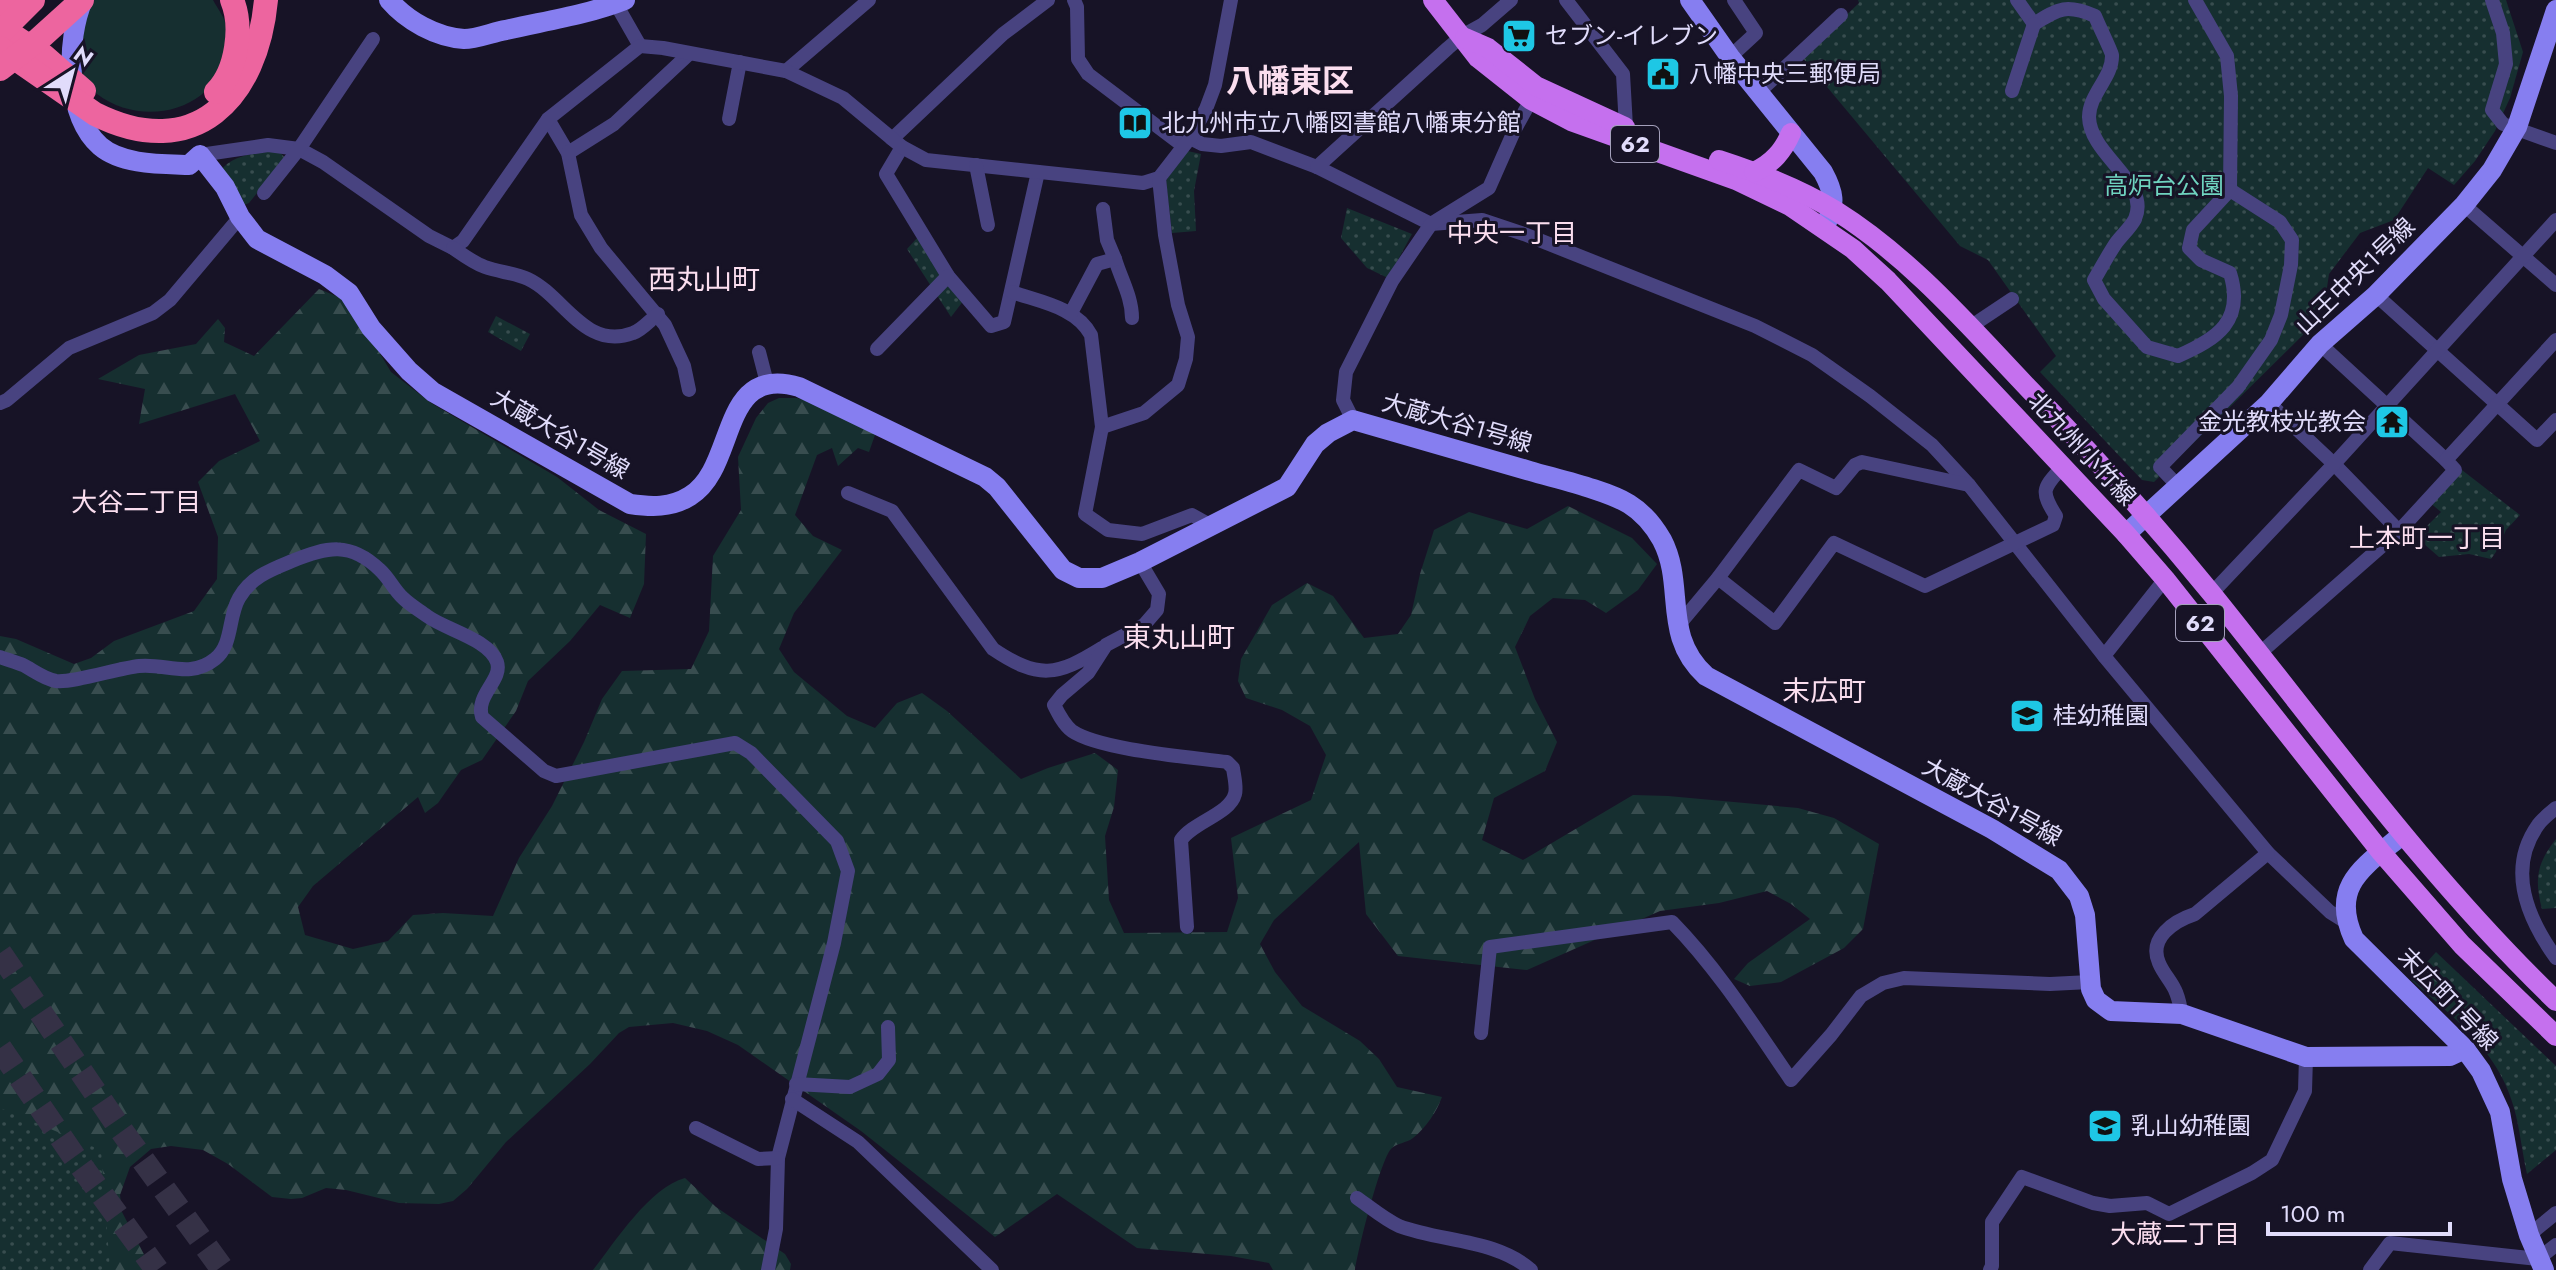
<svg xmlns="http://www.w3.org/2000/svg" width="2556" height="1270" viewBox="0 0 2556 1270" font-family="Jost,'Noto Sans JP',sans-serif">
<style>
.green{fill:#162f30}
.forest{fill:url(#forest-firs)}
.park{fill:url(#park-dots)}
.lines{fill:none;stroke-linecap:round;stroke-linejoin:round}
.highway-tunnel{stroke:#353146;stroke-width:24;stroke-dasharray:24 12;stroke-linecap:butt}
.street{stroke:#484380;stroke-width:14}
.secondary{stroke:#867ef0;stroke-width:20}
.primary{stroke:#c570ee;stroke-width:20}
.highway{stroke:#ed659f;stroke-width:24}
.labels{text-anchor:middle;stroke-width:6;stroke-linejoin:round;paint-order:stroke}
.shield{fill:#171326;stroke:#a4a0bb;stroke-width:2}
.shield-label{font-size:22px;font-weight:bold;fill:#e1dcfb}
.poi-label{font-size:24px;fill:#e1dcfb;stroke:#171326;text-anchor:start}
.park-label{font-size:24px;fill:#6fd3bf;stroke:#171326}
.street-label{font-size:24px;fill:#e1dcfb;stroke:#171326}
.neighbourhood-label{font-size:26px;fill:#fbdeef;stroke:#171326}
.quarter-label{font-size:28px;fill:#fbdeef;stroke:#171326}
.district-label{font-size:32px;font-weight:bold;fill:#fbdeef;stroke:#171326}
</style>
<defs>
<pattern id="forest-firs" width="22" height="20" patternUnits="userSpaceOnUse" patternTransform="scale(2)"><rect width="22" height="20" fill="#162f30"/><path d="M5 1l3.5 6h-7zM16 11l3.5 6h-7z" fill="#384d4f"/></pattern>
<pattern id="park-dots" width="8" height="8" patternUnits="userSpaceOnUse" patternTransform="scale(2)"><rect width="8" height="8" fill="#162f30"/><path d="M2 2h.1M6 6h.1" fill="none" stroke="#384d4f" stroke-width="1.8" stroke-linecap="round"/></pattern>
</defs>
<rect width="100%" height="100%" fill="#171326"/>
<path class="green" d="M92 0H213C218 9 225 18 227 28 228 34 227 41 226 47 221 110 144 130 97 94 89 88 83 79 76 71L75 50Z"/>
<g class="forest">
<path d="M319 289 341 298 363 325 391 372 431 403 557 477 599 510 646 534 644 584 630 618 600 605 570 641 528 681 516 711 482 760 461 770 438 803 425 813 418 797 313 886 298 907 305 935 353 949 388 941 413 915 443 913 493 916 519 858 552 806 584 742 602 699 622 671 691 669 709 631 713 556 741 510 738 457 756 418 768 403 779 398H797L826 406 876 432 869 452 858 448 838 466 832 448 817 455 795 515 813 536 842 550 794 613 779 649 794 672 847 716 875 728 897 703 922 693 947 711 1021 779 1048 768 1095 753 1118 770 1114 807 1105 836 1109 900 1124 933 1227 932 1238 898 1231 838 1311 800 1326 755 1310 726 1282 710 1246 698 1238 681 1241 659 1272 605 1307 583 1333 596 1364 638 1398 634 1411 615 1420 574 1434 530 1469 512 1527 529 1568 506 1632 538 1657 564 1638 590 1606 613 1585 600 1553 598 1530 616 1515 647 1535 699 1557 742 1545 771 1494 798 1482 840 1523 860 1633 795 1668 796 1798 808 1834 818 1879 844 1863 929 1844 948 1781 982 1750 986 1734 979 1748 963 1810 919 1791 904 1767 891 1719 903 1660 911 1527 970 1398 956 1366 914 1359 842 1274 920 1260 944 1275 972 1302 1006 1360 1041 1379 1059 1397 1087 1442 1097C1437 1111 1426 1128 1413 1138 1407 1143 1396 1143 1391 1149 1380 1161 1358 1250 1355 1270H1273L1269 1263 1231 1256 1137 1248 1057 1194 995 1237 861 1131 738 1045 707 1031 673 1023 629 1027 619 1033 590 1064 506 1142 467 1189 453 1201 439 1204 399 1203 346 1190 326 1188 302 1198 291 1199 272 1197 228 1164 203 1150 171 1146 151 1149 130 1167 120 1195 122 1212 152 1270H0V636L16 639 74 664 91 658 114 641 194 611 217 579 218 537 198 482 219 461 260 441 235 394 139 424 145 389 98 379 139 355 196 344 218 319 225 328 224 342 254 356Z"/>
<path d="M685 1178 716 1207 785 1254 791 1264 790 1270H593C615 1242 650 1187 685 1178Z"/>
</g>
<g class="park">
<path d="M1858 0H2506L2523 52 2510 98 2495 131 2475 161 2454 185 2428 168 2394 220 2360 233 2329 274 2325 301 2302 321 2309 329 2154 482 2142 480 2040 372 2056 356 1988 260 1960 246 1802 57 1859 3Z"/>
<path d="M1183 150 1201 154 1194 191 1196 231 1172 233 1166 181Z"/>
<path d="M279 151 285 158 249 203 242 206 220 171C235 153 258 153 279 151Z"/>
<path d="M1347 208 1412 234 1388 278 1367 268 1341 238Z"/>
<path d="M918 237 964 300 951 317 907 249Z"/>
<path d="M496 316 530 334 521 351 488 332Z"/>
<path d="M2462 470 2520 515 2506 530 2498 549 2491 559 2469 554 2439 557 2416 537 2441 512 2428 501Z"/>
<path d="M2556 839V908L2542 909C2534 879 2537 863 2556 839Z"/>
<path d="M2436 952 2556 1066V1150L2527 1174C2522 1152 2520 1129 2514 1108 2498 1050 2454 1018 2411 980Z"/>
<path d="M0 1108 101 1150 110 1270H0Z"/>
</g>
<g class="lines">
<g class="highway-tunnel">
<path d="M0 953 121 1130 223 1270"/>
<path d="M0 1048 73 1155 157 1270"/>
</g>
<g class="street">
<path d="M1074 0 1077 7 1078 59 1088 74 1182 145"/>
<path d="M1566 0 1623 74 1626 127"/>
<path d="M2017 0 2034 24C2059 8 2067 4 2095 16 2098 24 2111 50 2112 55 2113 77 2089 94 2089 117 2090 156 2151 182 2135 219 2131 227 2122 235 2116 243 2108 255 2101 268 2094 280L2104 299 2147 347 2178 356C2217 339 2245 321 2230 273L2201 260 2189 248 2193 230 2230 190 2231 96 2227 56 2195 0"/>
<path d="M2492 0 2503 33 2506 64 2492 110 2503 124 2556 143"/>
<path d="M616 4 640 46"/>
<path d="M1730 57 1756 33 1734 0"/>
<path d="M786 71 869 0"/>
<path d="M2012 91 2034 24"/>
<path d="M1759 92 1841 15"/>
<path d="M548 119 568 153 581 215 601 248 665 325 684 366 689 390"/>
<path d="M729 119 740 62"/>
<path d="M1190 138 1202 144 1221 146 1251 142 1317 167 1431 224 1482 220 1524 234 1755 326 1812 355 1870 396 1932 445 1969 485 2104 656 2268 853 2330 912 2346 922"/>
<path d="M892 139 1003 34 1048 0"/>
<path d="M902 147 886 174 948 276 991 326 1004 322 1038 172"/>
<path d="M568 153 614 124 689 54"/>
<path d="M200 155 268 145 299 149 323 162 429 236 453 248 463 241 548 119 640 46 663 48 786 71 843 98 902 147 926 160 1143 183 1159 178 1190 138 1206 109 1215 85 1231 0"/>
<path d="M976 165 988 225"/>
<path d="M1317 167 1448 48 1462 36 1482 25 1511 0"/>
<path d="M264 193 299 149 373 39"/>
<path d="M2464 205 2556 285"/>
<path d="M453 248C463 255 474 263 485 267 499 272 515 273 528 279 564 296 585 351 633 333 642 330 650 320 658 314"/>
<path d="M1115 259C1121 279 1132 297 1132 318"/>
<path d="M1012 292C1040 302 1076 307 1091 335L1102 427 1085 514 1108 530 1142 534 1192 515 1210 525"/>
<path d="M2376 295 2537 440 2556 420"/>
<path d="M1071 313 1097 264 1115 259 1107 240 1103 209"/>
<path d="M1970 327 2012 299"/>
<path d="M2320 344 2446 460"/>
<path d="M877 349 948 276"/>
<path d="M759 352 767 383"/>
<path d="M0 403 7 400 69 348 153 313 170 300 240 217"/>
<path d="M2269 403 2334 464 2399 531"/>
<path d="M1353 420 1343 400 1346 372 1392 281 1431 224 1489 188 1515 129 1531 100"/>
<path d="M1102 427 1144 413 1178 385 1186 359 1188 337 1178 305 1165 235 1159 178"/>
<path d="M2178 486 2160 467 2238 387 2271 340 2281 315 2291 265 2292 240 2280 222 2230 190"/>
<path d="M848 493 892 511 993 649C1039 680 1057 676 1102 648"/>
<path d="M1140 562 1159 594 1157 610 1144 625 1106 645 1088 673 1062 695 1054 705C1059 715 1064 725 1072 731 1100 750 1190 757 1227 762L1233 768C1234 776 1237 787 1235 794 1230 814 1193 822 1181 840L1187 927"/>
<path d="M1718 578 1775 623 1834 543 1925 586 2053 525 2056 516C2039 489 2044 488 2063 466"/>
<path d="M2211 594 2334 464 2556 220"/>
<path d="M1677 627 1718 578 1799 470 1836 488 1855 465 1862 462 1969 485"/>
<path d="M2259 654 2399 531 2455 470 2446 460 2556 340"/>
<path d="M2104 656 2165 579"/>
<path d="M0 657C8 660 16 662 23 665 33 670 44 679 56 681 73 683 119 668 139 666 166 663 190 679 215 659 233 645 228 617 239 598 251 577 270 570 292 561 327 547 350 541 380 570 389 578 394 590 403 598 410 605 419 610 427 616 446 630 489 639 497 662 503 680 475 695 482 717L544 771 556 776 735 743 751 753 837 841 848 871 834 943 778 1158 776 1229 768 1270"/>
<path d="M2556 808C2550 813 2542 819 2538 825 2506 870 2528 919 2556 958"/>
<path d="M2182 1014C2180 1007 2179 998 2175 990 2171 981 2163 973 2159 963 2148 938 2174 921 2195 914L2268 853"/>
<path d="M1481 1033 1490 947 1672 922C1718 969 1754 1026 1791 1080L1831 1035 1861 996 1883 983 1904 978 2050 984 2090 982"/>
<path d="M796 1084 850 1087 878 1074 889 1060 888 1027"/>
<path d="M792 1099 858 1142 992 1270"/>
<path d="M696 1128 758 1159 778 1158"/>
<path d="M1357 1198C1370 1207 1384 1219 1399 1226 1441 1242 1496 1239 1531 1270"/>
<path d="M2529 1235 2556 1213"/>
<path d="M1990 1270 1992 1266V1222L2022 1177 2093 1203 2110 1206 2147 1203 2169 1214 2252 1173 2272 1160 2305 1091 2306 1057"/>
<path d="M2370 1270 2390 1243 2538 1259 2556 1245"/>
</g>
<g class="secondary">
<path d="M83 0C66 39 65 115 100 146 122 165 161 164 189 165L200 155 225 187 240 217 257 239 325 275 349 293 371 328 409 371 433 392 630 504C651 507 671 508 690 496 738 467 718 363 799 387L985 477 997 487 1063 570 1079 578H1102L1140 562 1287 487 1315 444 1328 433 1353 420C1412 437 1471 454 1530 471 1557 479 1606 490 1629 504 1642 512 1654 526 1662 540 1686 586 1661 635 1706 676L1992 829 2059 870 2079 896 2085 915 2091 989 2096 1000 2111 1011 2182 1014 2306 1057 2450 1056 2465 1049"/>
<path d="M389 0C407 21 436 37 464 39 477 39 493 32 506 30 545 21 587 15 625 0"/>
<path d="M1690 0 1730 57 1823 172C1834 192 1836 204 1826 224"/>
<path d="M2126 534 2269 403 2320 344 2376 295 2464 205 2492 170 2517 127 2556 10"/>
<path d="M2402 835C2365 866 2329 885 2354 939L2465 1049 2481 1071 2500 1112 2512 1179 2529 1235 2544 1270"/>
</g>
<g class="primary">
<path d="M1433 0 1478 58 1531 100 1571 121 1736 180 1790 206 1853 249 1888 281 2126 534 2165 579 2381 852 2462 945 2556 1036"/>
<path d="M1465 38 1488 48 1536 86 1625 127"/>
<path d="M1719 160C1759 173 1800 189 1836 211 1911 258 1970 327 2031 391 2094 456 2155 524 2212 594 2324 733 2427 877 2556 1001"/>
<path d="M1754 172C1773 163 1783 151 1791 133"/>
</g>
<g class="highway">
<path d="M0 7 8 0"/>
<path d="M0 27 44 56 84 91"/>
<path d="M0 33 33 0"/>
<path d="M0 48 95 114C195 164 257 98 266 0"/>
<path d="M0 69 39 39 82 0"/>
<path d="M216 92C237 71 243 26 232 0"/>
</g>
</g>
<defs>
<g id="supermarket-square" transform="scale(1.8)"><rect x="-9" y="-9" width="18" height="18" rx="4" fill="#1ec7e5" stroke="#171326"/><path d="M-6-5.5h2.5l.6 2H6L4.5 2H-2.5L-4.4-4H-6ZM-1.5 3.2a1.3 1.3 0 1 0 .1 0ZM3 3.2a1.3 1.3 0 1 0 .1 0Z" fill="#111"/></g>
<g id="civic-square" transform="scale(1.8)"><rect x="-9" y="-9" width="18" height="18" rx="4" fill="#1ec7e5" stroke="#171326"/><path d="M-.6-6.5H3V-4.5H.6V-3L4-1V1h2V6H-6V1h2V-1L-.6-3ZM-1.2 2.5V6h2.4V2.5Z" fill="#111"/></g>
<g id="library-square" transform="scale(1.8)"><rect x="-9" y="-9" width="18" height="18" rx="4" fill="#1ec7e5" stroke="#171326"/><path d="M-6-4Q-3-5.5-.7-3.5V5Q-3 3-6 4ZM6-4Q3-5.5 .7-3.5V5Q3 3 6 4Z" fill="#111"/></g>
<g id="temple-square" transform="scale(1.8)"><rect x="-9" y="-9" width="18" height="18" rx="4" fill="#1ec7e5" stroke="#171326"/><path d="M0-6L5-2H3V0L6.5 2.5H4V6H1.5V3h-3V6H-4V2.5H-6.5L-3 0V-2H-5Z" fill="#111"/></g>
<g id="school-square" transform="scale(1.8)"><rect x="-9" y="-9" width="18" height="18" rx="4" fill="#1ec7e5" stroke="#171326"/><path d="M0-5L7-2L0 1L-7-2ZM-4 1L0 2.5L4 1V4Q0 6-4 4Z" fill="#111"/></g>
</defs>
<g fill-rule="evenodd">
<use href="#supermarket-square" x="1519" y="36"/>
<use href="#civic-square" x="1663" y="74"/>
<use href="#library-square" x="1135" y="123"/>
<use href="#temple-square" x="2392" y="422"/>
<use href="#school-square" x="2027" y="716"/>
<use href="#school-square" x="2105" y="1126"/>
</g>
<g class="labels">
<g class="shield">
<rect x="1611" y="126" width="48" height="36" rx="6"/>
<rect x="2176" y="605" width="48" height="36" rx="6"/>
</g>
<g class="shield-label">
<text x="1635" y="152">62</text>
<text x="2200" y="631">62</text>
</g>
<g class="poi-label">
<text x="1545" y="44">セブン-イレブン</text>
<text x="1689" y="82">八幡中央三郵便局</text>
<text x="1161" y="131">北九州市立八幡図書館八幡東分館</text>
<text x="2366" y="430" text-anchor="end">金光教枝光教会</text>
<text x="2053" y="724">桂幼稚園</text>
<text x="2131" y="1134">乳山幼稚園</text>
</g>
<g class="park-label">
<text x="2164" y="194">高炉台公園</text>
</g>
<g class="street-label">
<text transform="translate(2355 276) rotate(-44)" y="8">山王中央1号線</text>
<text transform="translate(1457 423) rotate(16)" y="8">大蔵大谷1号線</text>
<text transform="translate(560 434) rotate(30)" y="8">大蔵大谷1号線</text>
<text transform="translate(2082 449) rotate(47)" y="8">北九州小竹線</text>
<text transform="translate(1992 802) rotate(29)" y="8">大蔵大谷1号線</text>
<text transform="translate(2448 999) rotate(46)" y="8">末広町1号線</text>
</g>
<g class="neighbourhood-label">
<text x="1512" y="242">中央一丁目</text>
<text x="136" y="511">大谷二丁目</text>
<text x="2427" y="547">上本町一丁目</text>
<text x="2175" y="1243">大蔵二丁目</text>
</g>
<g class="quarter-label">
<text x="704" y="289">西丸山町</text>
<text x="1179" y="647">東丸山町</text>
<text x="1824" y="701">末広町</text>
</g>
<g class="district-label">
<text x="1290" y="92">八幡東区</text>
</g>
</g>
<g transform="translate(72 72) rotate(36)" stroke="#171326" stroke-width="6" paint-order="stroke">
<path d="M0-6L14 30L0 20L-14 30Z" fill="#e1dcfb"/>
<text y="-12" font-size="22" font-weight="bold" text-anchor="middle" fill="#e1dcfb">N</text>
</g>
<path d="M2268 1222v12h182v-12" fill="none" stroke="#e1dcfb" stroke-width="4"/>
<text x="2280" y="1222" font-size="24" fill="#e1dcfb" stroke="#171326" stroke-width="6" paint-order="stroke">100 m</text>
</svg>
